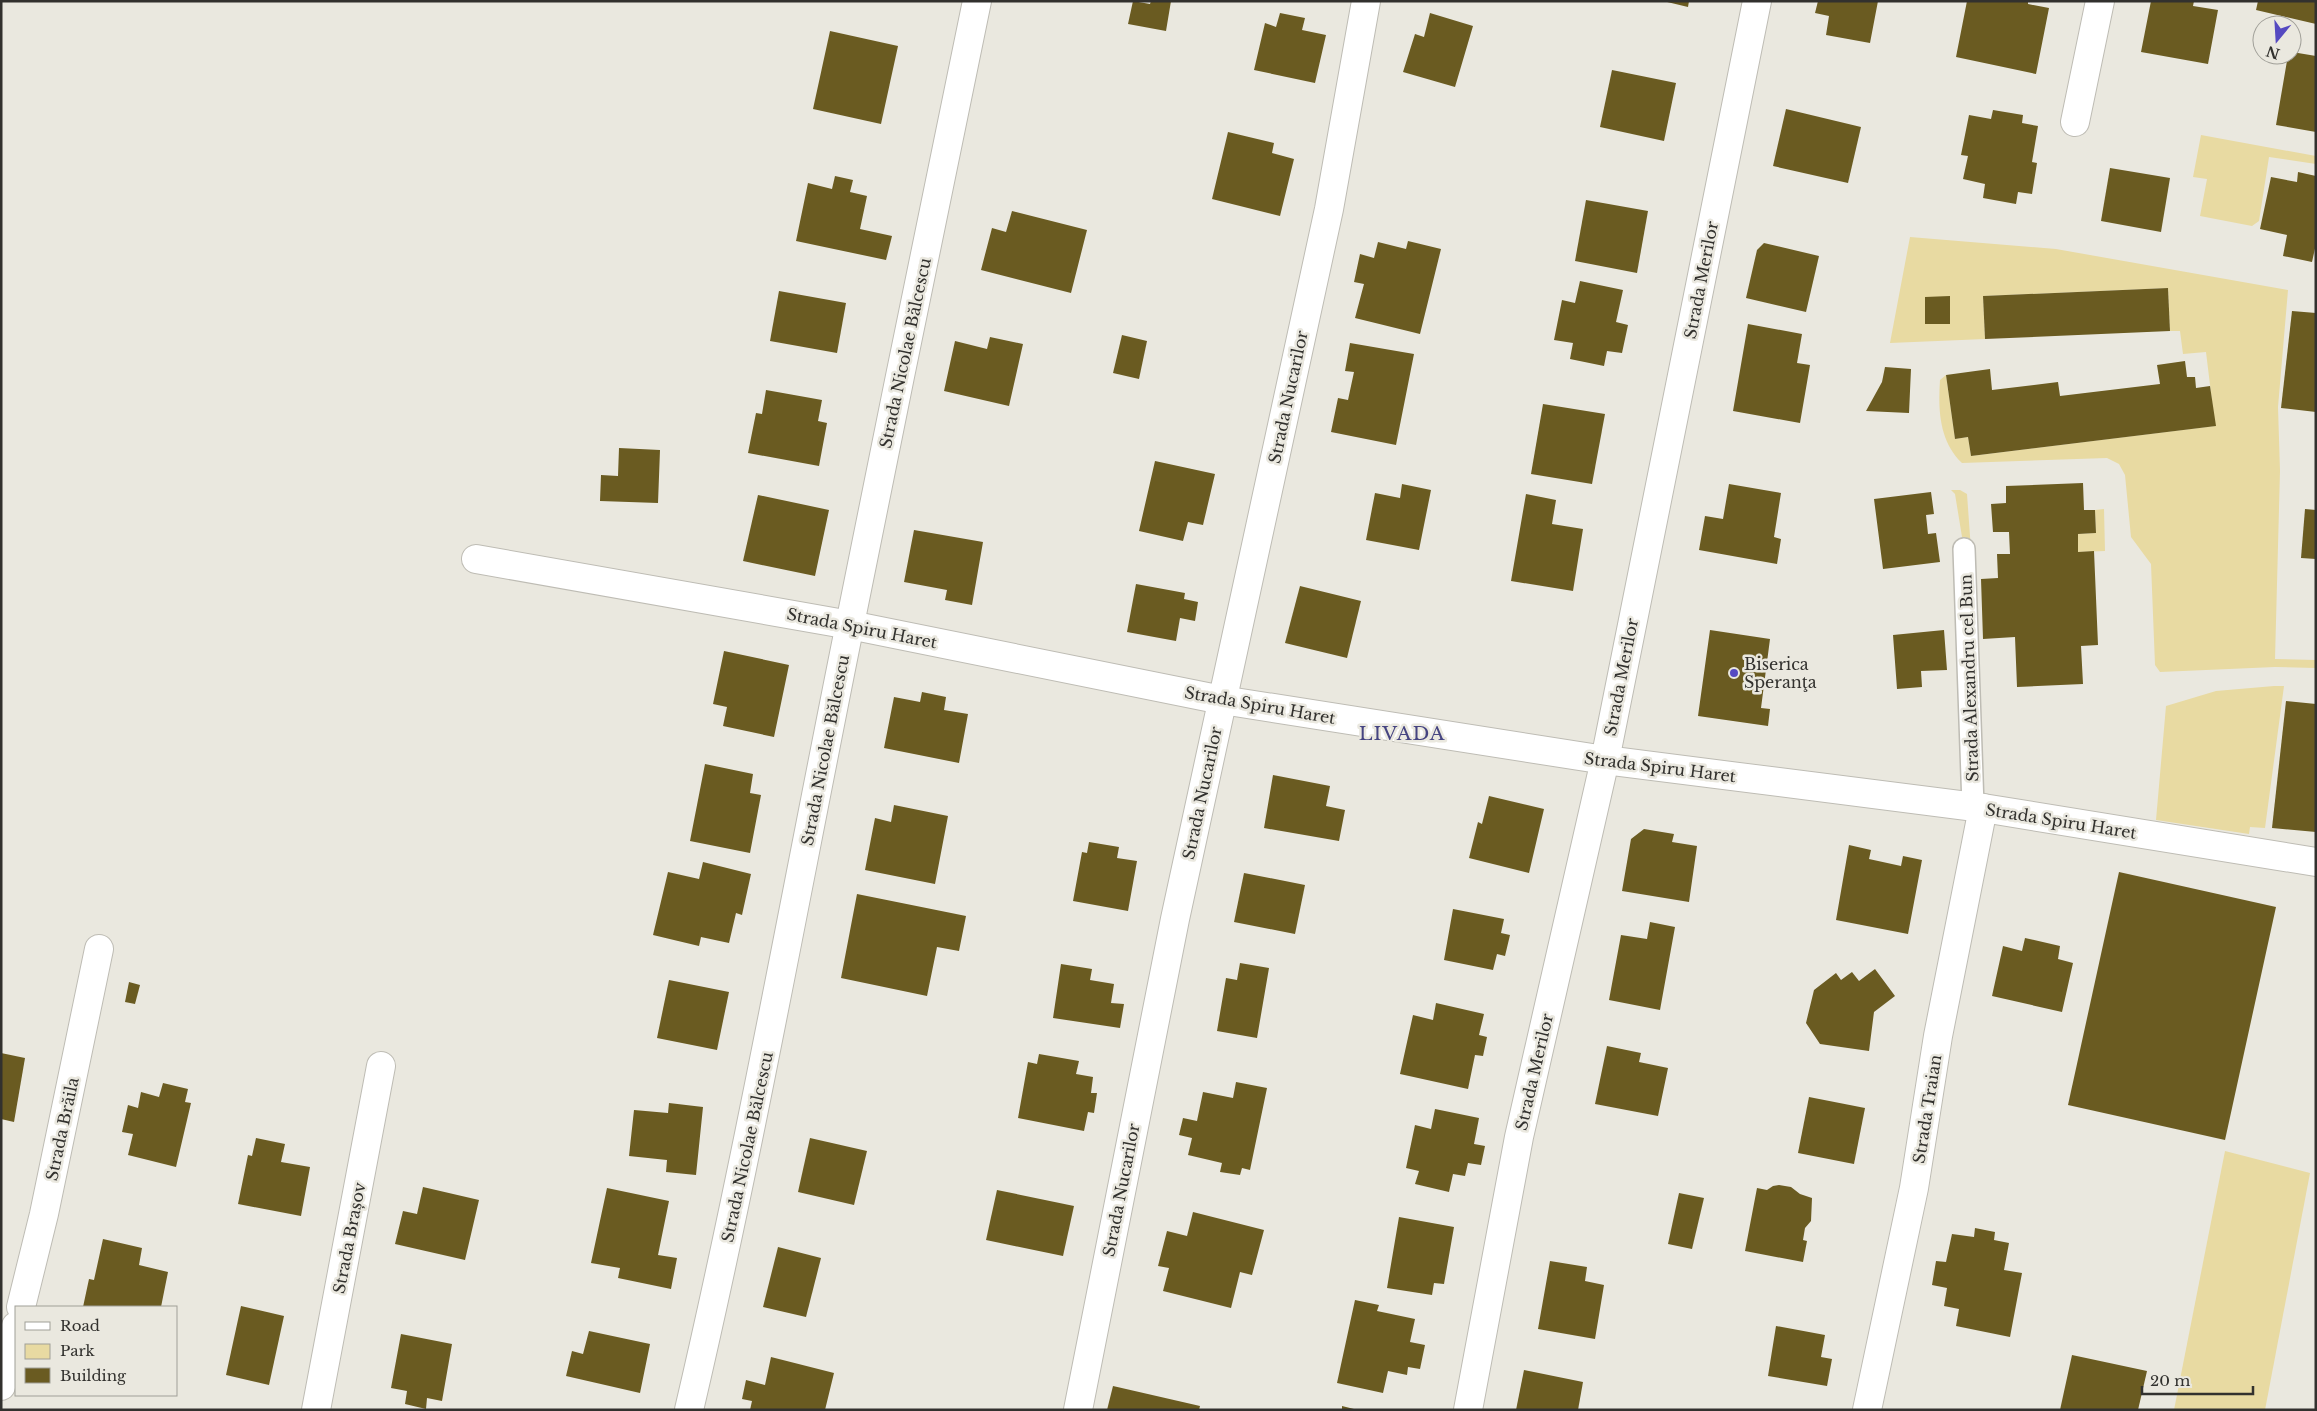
<svg xmlns="http://www.w3.org/2000/svg" width="2317" height="1411" viewBox="0 0 2317 1411" font-family="'Libre Baskerville',serif">
<style>
.green{fill:#e8daa2}
.building{fill:#6a5b21}
.lines{fill:none;stroke-linecap:round;stroke-linejoin:round}
.lane-casing{stroke:#bebcb4;stroke-width:24}
.street-casing{stroke:#bebcb4;stroke-width:30}
.lane{stroke:#fff;stroke-width:21}
.street{stroke:#fff;stroke-width:28}
.poi-dot{fill:#5549c1;stroke:#eae8df;stroke-width:2}
.labels{text-anchor:middle;stroke-width:5;stroke-linejoin:round;paint-order:stroke}
.street-label{font-size:16px;fill:#32312e;stroke:#eae8df}
.poi-label{font-size:16px;fill:#32312e;stroke:#eae8df;text-anchor:start}
.quarter-label{font-size:19px;letter-spacing:1px;fill:#454481;stroke:#eae8df}
</style>
<rect width="100%" height="100%" fill="#eae8df"/>
<g class="green">
<path d="M2201 135 2316 156V164L2269 157 2259 221 2252 226 2200 216 2207 179 2193 177Z"/>
<path d="M1910 237 2056 249 2288 290 2278 407 2280 471 2275 659 2316 660V668L2275 667 2160 672 2155 665 2151 564 2131 537 2125 475 2119 464 2107 458 1962 463C1939 441 1938 409 1940 380L1946 375 1955 439 1968 437 1971 456 2215 426 2206 352 2183 354 2180 331H2170L2168 288 1983 296 1985 339 1890 343Z"/>
<path d="M1951 490H1960L1967 494 1971 550 1964 549 1955 494Z"/>
<path d="M2104 509 2105 551 2078 552V534L2096 533 2095 510Z"/>
<path d="M2274 686H2284L2265 828 2250 827 2249 834 2156 820 2166 706 2216 691Z"/>
<path d="M2225 1151 2310 1173 2265 1410H2174Z"/>
</g>
<g class="building">
<path d="M1133 1 1150 4 1151 1H1171L1166 31 1128 24Z"/>
<path d="M1663 1H1689L1688 7Z"/>
<path d="M1818 1H1878L1870 43 1826 35 1829 16 1815 13Z"/>
<path d="M1967 1H2028V4L2049 8 2036 74 1956 57Z"/>
<path d="M2151 1H2194L2193 6 2218 10 2208 64 2141 52Z"/>
<path d="M2258 1H2316V24L2256 10Z"/>
<path d="M1280 13 1305 18 1302 30 1326 35 1315 83 1254 70 1265 23 1276 27Z"/>
<path d="M1430 13 1473 26 1455 87 1403 72 1415 34 1424 37Z"/>
<path d="M830 31 898 46 881 124 813 109Z"/>
<path d="M2292 52 2316 56V132L2276 125 2288 55H2292Z"/>
<path d="M1612 70 1676 83 1664 141 1600 127Z"/>
<path d="M1786 109 1861 127 1848 183 1773 166Z"/>
<path d="M1993 110 2023 115 2022 123 2038 126 2032 162 2037 163 2032 194 2018 192 2016 204 1983 198 1985 184 1963 179 1968 156 1961 155 1969 115 1991 119Z"/>
<path d="M1228 132 1274 143 1272 153 1294 159 1280 216 1212 199Z"/>
<path d="M2110 168 2170 178 2161 232 2101 221Z"/>
<path d="M2298 172 2316 176V244L2312 262 2283 256 2287 235 2260 229 2271 177 2297 182Z"/>
<path d="M835 176 853 180 850 192 867 196 860 229 892 236 886 260 796 241 808 183 832 189Z"/>
<path d="M1586 200 1648 211 1637 273 1575 261Z"/>
<path d="M1012 211 1087 230 1071 293 981 270 992 228 1006 232Z"/>
<path d="M1408 241 1441 249 1420 334 1355 318 1364 284 1354 282 1360 254 1374 258 1378 242 1406 249Z"/>
<path d="M1764 243 1819 256 1806 312 1746 298 1757 250Z"/>
<path d="M1580 281 1623 290 1616 322 1628 325 1622 353 1607 351 1604 366 1570 359 1573 343 1554 340 1562 300 1575 303Z"/>
<path d="M2168 288 2170 331 1985 339 1983 296Z"/>
<path d="M779 291 846 303 837 353 770 341Z"/>
<path d="M1950 296V324H1925V297Z"/>
<path d="M2292 311 2316 313V412L2281 408Z"/>
<path d="M1748 324 1802 334 1797 363 1810 365 1800 423 1733 411Z"/>
<path d="M1122 335 1147 341 1139 379 1113 373Z"/>
<path d="M990 337 1023 344 1009 406 944 391 955 341 987 349Z"/>
<path d="M1350 343 1414 354 1396 445 1331 432 1338 398 1348 400 1354 372 1345 371Z"/>
<path d="M2185 361 2187 377H2195L2196 388 2210 386 2216 426 1971 456 1968 437 1955 439 1946 375 1990 369 1992 390 2058 382 2060 396 2160 384 2157 365Z"/>
<path d="M1885 367 1911 369 1909 413 1866 411 1882 382Z"/>
<path d="M766 390 822 400 818 421 827 423 819 466 748 453 756 413 762 414Z"/>
<path d="M1543 404 1605 414 1592 484 1531 474Z"/>
<path d="M619 448 660 450 658 503 600 501 601 475 618 476Z"/>
<path d="M1155 461 1215 474 1203 525 1188 522 1183 541 1139 531Z"/>
<path d="M2083 483 2084 510H2095L2096 533 2078 534V552L2094 551 2098 645 2081 646 2083 684 2017 687 2015 637 1983 639 1981 579 1998 578 1997 554H2010L2009 532H1993L1991 504 2006 503V486Z"/>
<path d="M1402 484 1431 490 1419 550 1366 540 1375 493 1400 498Z"/>
<path d="M1729 484 1781 493 1774 537 1781 539 1777 564 1699 550 1705 516 1723 519Z"/>
<path d="M1931 492 1934 514 1926 515 1928 534 1936 533 1940 562 1883 569 1874 499Z"/>
<path d="M1526 494 1556 500 1552 524 1583 529 1573 591 1511 581Z"/>
<path d="M758 495 829 510 815 576 743 561Z"/>
<path d="M2305 509 2316 510V559L2301 558Z"/>
<path d="M914 530 983 542 972 605 945 600 947 590 904 582Z"/>
<path d="M1136 584 1185 593 1184 599 1198 602 1195 621 1180 618 1176 641 1127 632Z"/>
<path d="M1300 586 1361 601 1347 658 1285 643Z"/>
<path d="M1710 630 1770 639 1761 708 1770 709 1768 726 1698 716Z"/>
<path d="M1944 630 1947 670 1921 671 1922 687 1897 689 1893 635Z"/>
<path d="M724 651 789 665 774 737 723 726 727 707 713 704Z"/>
<path d="M922 692 946 697 944 710 968 714 959 763 884 748 894 697 920 702Z"/>
<path d="M2286 701 2316 704V832L2272 828Z"/>
<path d="M705 764 753 774 750 793 761 795 750 853 690 841Z"/>
<path d="M1273 775 1330 786 1326 806 1345 810 1339 841 1264 828Z"/>
<path d="M1489 796 1544 809 1529 873 1469 858 1478 822 1482 824Z"/>
<path d="M894 805 948 816 935 884 865 870 875 818 891 822Z"/>
<path d="M1644 829 1674 834 1672 842 1697 846 1689 902 1622 891 1631 839Z"/>
<path d="M1089 842 1119 847 1117 858 1137 861 1128 911 1073 901 1082 852 1087 853Z"/>
<path d="M1849 845 1871 850 1869 859 1901 866 1903 856 1922 860 1908 934 1836 920Z"/>
<path d="M703 862 751 874 742 915 736 913 729 943 701 937 699 946 653 935 668 872 699 879Z"/>
<path d="M2119 872 2276 907 2225 1140 2068 1105Z"/>
<path d="M1244 873 1305 885 1295 934 1234 922Z"/>
<path d="M857 894 966 916 959 951 937 947 927 996 841 978Z"/>
<path d="M1453 909 1504 919 1501 933 1510 935 1505 956 1497 954 1493 970 1444 960Z"/>
<path d="M1650 922 1675 927 1660 1010 1609 1000 1621 935 1647 939Z"/>
<path d="M2025 938 2060 946 2058 959 2073 963 2062 1012 1992 996 2003 946 2022 951Z"/>
<path d="M1240 963 1269 968 1257 1038 1217 1031 1226 978 1237 980Z"/>
<path d="M1061 964 1092 969 1090 980 1114 984 1111 1003 1124 1004 1120 1028 1053 1018Z"/>
<path d="M1875 969 1895 996 1874 1012 1869 1051 1820 1044 1806 1023 1814 990 1836 973 1841 980 1852 972 1859 981Z"/>
<path d="M669 980 729 992 717 1050 657 1038Z"/>
<path d="M129 982 140 985 135 1004 125 1002Z"/>
<path d="M1436 1003 1484 1014 1479 1035 1487 1037 1483 1056 1475 1055 1468 1089 1400 1074 1413 1015 1433 1020Z"/>
<path d="M1607 1046 1641 1053 1639 1062 1668 1068 1658 1116 1595 1104Z"/>
<path d="M1 1053 25 1058 14 1122 1 1119Z"/>
<path d="M1039 1054 1079 1061 1076 1074 1093 1077 1091 1093H1097L1094 1113 1088 1112 1084 1131 1018 1118 1028 1062 1037 1064Z"/>
<path d="M1236 1082 1267 1088 1250 1170 1242 1168 1240 1175 1220 1172 1222 1163 1188 1155 1192 1138 1179 1135 1183 1118 1197 1121 1203 1092 1233 1098Z"/>
<path d="M163 1083 188 1089 185 1102 191 1103 176 1167 128 1155 133 1134 122 1132 128 1105 138 1108 141 1092 159 1097Z"/>
<path d="M1809 1097 1865 1108 1854 1164 1798 1153Z"/>
<path d="M669 1103 703 1107 696 1175 666 1172 667 1160 629 1156 634 1110 668 1113Z"/>
<path d="M1435 1109 1479 1118 1474 1144 1485 1146 1481 1165 1468 1163 1465 1176 1453 1174 1449 1192 1415 1184 1419 1171 1406 1168 1415 1125 1431 1129Z"/>
<path d="M256 1138 285 1144 281 1162 310 1167 301 1216 238 1204 248 1155 252 1156Z"/>
<path d="M810 1138 867 1151 854 1205 798 1192Z"/>
<path d="M1779 1185 1791 1187 1800 1194 1812 1198 1811 1221 1805 1228 1803 1240 1807 1241 1803 1262 1745 1251 1757 1188 1767 1190 1773 1186Z"/>
<path d="M423 1187 479 1200 465 1260 395 1244 403 1211 417 1214Z"/>
<path d="M607 1188 669 1201 658 1255 677 1258 671 1289 618 1278 620 1268 591 1263Z"/>
<path d="M997 1190 1074 1206 1063 1256 986 1240Z"/>
<path d="M1679 1193 1704 1198 1692 1249 1668 1244Z"/>
<path d="M1193 1212 1264 1230 1252 1275 1240 1272 1231 1308 1163 1291 1169 1268 1158 1266 1167 1231 1187 1236Z"/>
<path d="M1399 1217 1454 1227 1444 1284 1434 1283 1432 1295 1387 1288Z"/>
<path d="M1975 1228 1995 1232 1994 1240 2009 1243 2004 1270 2022 1273 2010 1337 1956 1326 1959 1309 1944 1306 1947 1288 1932 1285 1936 1261 1946 1262 1952 1234 1974 1237Z"/>
<path d="M103 1239 142 1248 139 1265 168 1272 161 1307H83L89 1279 94 1280Z"/>
<path d="M778 1247 821 1258 806 1317 763 1307Z"/>
<path d="M1550 1261 1587 1267 1585 1281 1604 1285 1595 1339 1538 1329Z"/>
<path d="M1355 1300 1379 1305 1377 1311 1415 1319 1410 1342 1425 1345 1420 1369 1408 1367 1407 1375 1388 1371 1383 1393 1337 1383Z"/>
<path d="M241 1306 284 1316 269 1385 226 1375Z"/>
<path d="M1776 1326 1825 1335 1821 1357 1832 1359 1827 1386 1768 1376Z"/>
<path d="M589 1331 650 1344 640 1393 566 1376 572 1351 583 1354Z"/>
<path d="M401 1334 452 1344 442 1401 427 1398 426 1409 405 1404 407 1391 391 1388Z"/>
<path d="M2072 1355 2147 1371 2138 1410H2060Z"/>
<path d="M771 1357 834 1373 825 1410H750L752 1401 742 1399 746 1380 765 1385Z"/>
<path d="M1524 1370 1583 1382 1578 1410H1516Z"/>
<path d="M1113 1386 1200 1406 1199 1410H1107Z"/>
<path d="M1342 1406 1354 1409 1353 1410H1342Z"/>
</g>
<g class="lines">
<g class="lane-casing">
<path id="lane" d="M1964 549 1973 806"/>
</g>
<g class="street-casing">
<g id="street">
<path d="M2075 122 2100 1"/>
<path d="M476 559 850 625 1222 700 1605 760 1983 808 2316 862"/>
<path d="M21 1307 44 1214 99 949"/>
<path d="M1 1386 16 1326"/>
<path d="M316 1410 381 1066"/>
<path d="M689 1410C750 1149 797 886 850 624 891 416 935 209 977 1"/>
<path d="M1078 1410 1175 919 1329 209 1366 1"/>
<path d="M1468 1410 1519 1137 1605 760 1757 1"/>
<path d="M1867 1410 1914 1188 1938 1036 1983 808"/>
</g>
</g>
<use href="#lane" class="lane"/>
<use href="#street" class="street"/>
</g>
<circle class="poi-dot" cx="1734" cy="673" r="5"/>
<g class="labels">
<g class="street-label">
<text transform="translate(1701 280) rotate(-79)" y="6">Strada Merilor</text>
<text transform="translate(905 353) rotate(-78)" y="6">Strada Nicolae Bălcescu</text>
<text transform="translate(1288 397) rotate(-78)" y="6">Strada Nucarilor</text>
<text transform="translate(862 628) rotate(11)" y="6">Strada Spiru Haret</text>
<text transform="translate(1621 677) rotate(-79)" y="6">Strada Merilor</text>
<text transform="translate(1969 678) rotate(-92)" y="6">Strada Alexandru cel Bun</text>
<text transform="translate(1260 705) rotate(10)" y="6">Strada Spiru Haret</text>
<text transform="translate(825 750) rotate(-79)" y="6">Strada Nicolae Bălcescu</text>
<text transform="translate(1660 767) rotate(7)" y="6">Strada Spiru Haret</text>
<text transform="translate(1202 793) rotate(-78)" y="6">Strada Nucarilor</text>
<text transform="translate(2061 821) rotate(9)" y="6">Strada Spiru Haret</text>
<text transform="translate(1534 1072) rotate(-77)" y="6">Strada Merilor</text>
<text transform="translate(1927 1109) rotate(-81)" y="6">Strada Traian</text>
<text transform="translate(62 1129) rotate(-78)" y="6">Strada Brăila</text>
<text transform="translate(747 1147) rotate(-78)" y="6">Strada Nicolae Bălcescu</text>
<text transform="translate(1121 1190) rotate(-79)" y="6">Strada Nucarilor</text>
<text transform="translate(349 1238) rotate(-79)" y="6">Strada Brașov</text>
</g>
<g class="poi-label">
<text x="1744" y="670">Biserica<tspan x="1744" dy="18">Speranţa</tspan></text>
</g>
<g class="quarter-label">
<text x="1402" y="740">LIVADA</text>
</g>
</g>
<rect width="2317" height="1411" fill="none" stroke="#32312e" stroke-width="5"/>
<rect x="15" y="1306" width="162" height="90" fill="#eae8df" stroke="#a09f98"/>
<rect x="25" y="1322" width="25" height="8" fill="#ffffff" stroke="#a09f98"/>
<text x="60" y="1331" font-size="15" fill="#32312e">Road</text>
<rect x="25" y="1344" width="25" height="15" fill="#e8daa2" stroke="#a09f98"/>
<text x="60" y="1356" font-size="15" fill="#32312e">Park</text>
<rect x="25" y="1368" width="25" height="15" fill="#6a5b21" stroke="#a09f98"/>
<text x="60" y="1381" font-size="15" fill="#32312e">Building</text>
<g transform="translate(2277 40) rotate(198)"><circle r="24" fill="#eae8df" stroke="#a09f98"/>
<path d="M0-4L9 19L0 12L-9 19Z" fill="#5549c1"/>
<text y="-8" font-size="14" font-weight="bold" text-anchor="middle" fill="#32312e">N</text>
</g>
<path d="M2142 1386v8h111v-8" fill="none" stroke="#32312e" stroke-width="2.5"/>
<text x="2150" y="1386" font-size="15" fill="#32312e" stroke="#eae8df" stroke-width="4" paint-order="stroke">20 m</text>
</svg>
